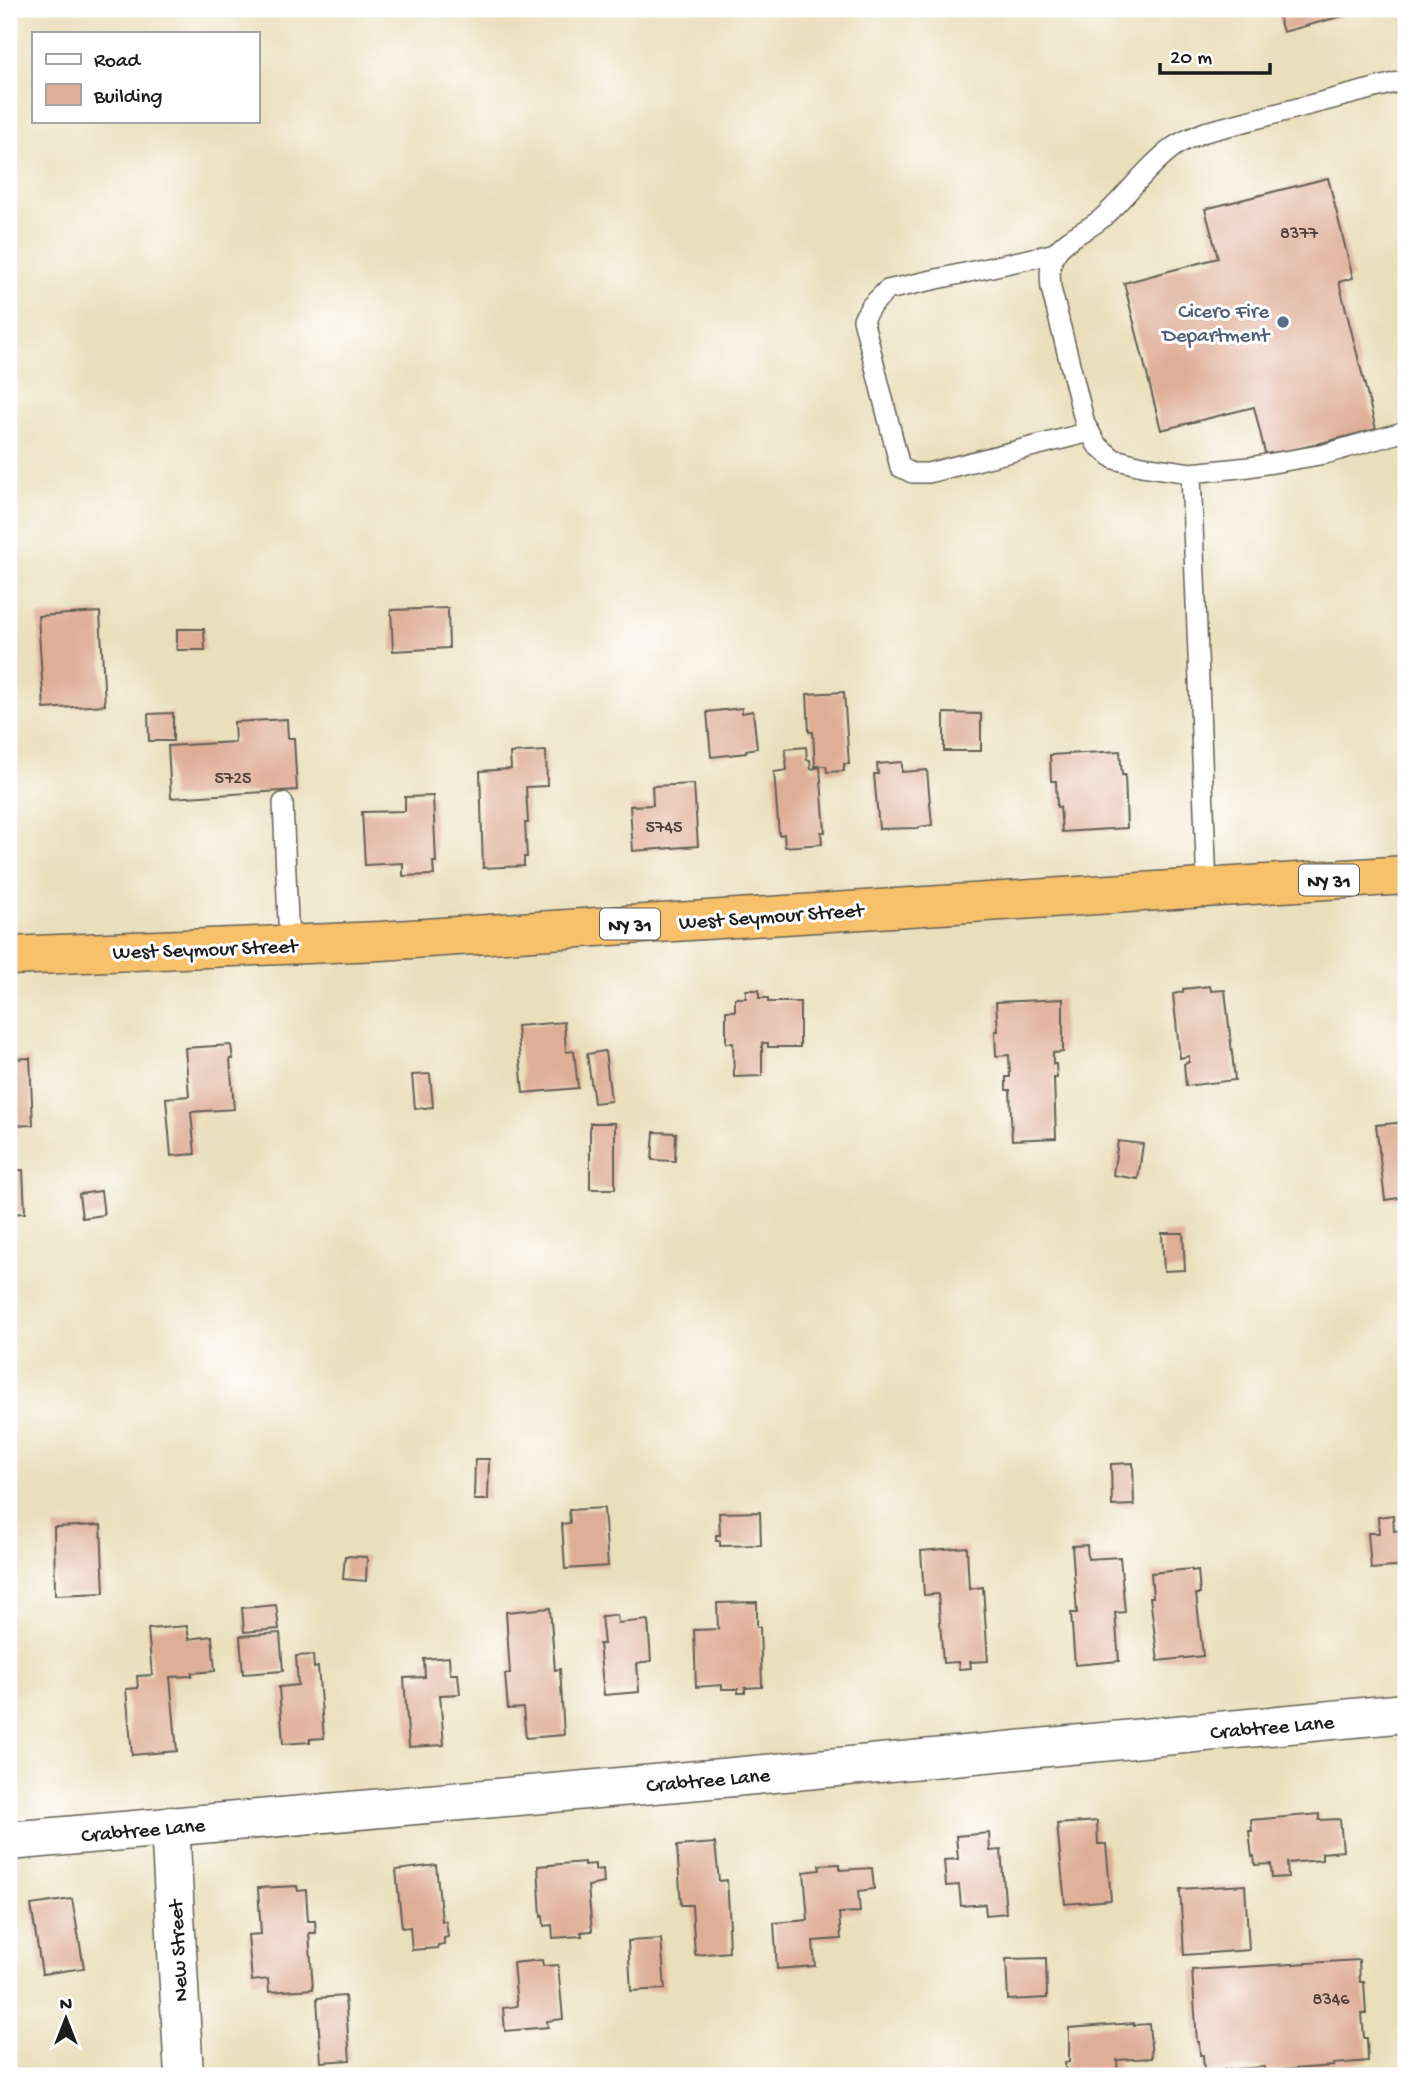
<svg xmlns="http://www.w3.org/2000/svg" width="1415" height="2085" viewBox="0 0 1415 2085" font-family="'Gochi Hand',sans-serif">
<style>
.building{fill:#dfae97}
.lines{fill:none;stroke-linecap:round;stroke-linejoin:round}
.service-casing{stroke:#646054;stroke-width:22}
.minor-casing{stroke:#646054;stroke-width:41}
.trunk-casing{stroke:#646054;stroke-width:41}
.service{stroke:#fff;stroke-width:19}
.minor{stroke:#fff;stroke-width:38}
.trunk{stroke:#f7c06b;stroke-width:38}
.service-dot{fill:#5c6f8a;stroke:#fff;stroke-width:2.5}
.labels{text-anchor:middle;stroke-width:6;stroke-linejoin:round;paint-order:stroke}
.number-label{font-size:18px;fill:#4d403b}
.shield{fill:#fff;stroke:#606060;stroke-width:2}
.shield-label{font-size:19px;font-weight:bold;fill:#1c1c1c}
.service-label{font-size:21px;fill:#4e5e75;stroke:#fff;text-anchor:end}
.street-label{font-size:21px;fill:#1c1c1c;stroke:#fff}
</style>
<rect width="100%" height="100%" fill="#fff"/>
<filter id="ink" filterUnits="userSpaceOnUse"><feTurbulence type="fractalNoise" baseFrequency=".0143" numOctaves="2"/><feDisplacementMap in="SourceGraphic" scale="14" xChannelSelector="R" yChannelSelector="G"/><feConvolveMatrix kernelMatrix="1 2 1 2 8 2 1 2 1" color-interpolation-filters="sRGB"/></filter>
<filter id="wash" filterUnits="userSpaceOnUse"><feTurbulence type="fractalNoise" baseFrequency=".00686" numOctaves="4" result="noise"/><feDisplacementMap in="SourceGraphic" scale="28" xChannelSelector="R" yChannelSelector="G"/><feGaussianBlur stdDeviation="1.57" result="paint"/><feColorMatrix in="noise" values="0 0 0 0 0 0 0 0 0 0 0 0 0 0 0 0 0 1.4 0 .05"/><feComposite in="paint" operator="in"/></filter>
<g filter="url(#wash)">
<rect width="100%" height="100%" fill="#eadfbc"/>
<g id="blocks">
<g class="building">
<path d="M1276 9H1349L1350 14 1283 32Z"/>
<path d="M1328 178 1353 278 1339 282 1376 429 1266 457 1254 407 1161 430 1124 283 1218 258 1205 209Z"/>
<path d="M448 608 449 648 393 651 391 610Z"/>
<path d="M100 612 105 705 44 709 38 616Z"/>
<path d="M177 629H204L205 650H177Z"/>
<path d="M844 692 849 764H844V771L827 772 826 766H815L813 732H809L807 694Z"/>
<path d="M742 708V713L753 711 757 748 746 750V753L711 757 707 712Z"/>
<path d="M173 713V741H149L148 714Z"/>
<path d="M944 713 981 714V751H944Z"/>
<path d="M287 719 288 738H294L297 790 171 798 168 746 235 742 234 722Z"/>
<path d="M806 747 807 760H810L811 769 820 767 825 832H821L822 844 785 847 784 834 779 835 774 772 787 770 785 749Z"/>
<path d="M546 751 547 786 526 787 528 823H525L527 857H524V866L483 868 480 771 511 769 510 753Z"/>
<path d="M1120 751 1122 775H1125L1127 828 1062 832 1060 807H1057L1056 781H1051L1050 755Z"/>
<path d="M902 762V772L927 770 932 825 919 827V828L879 829 874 774H878L877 764Z"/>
<path d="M694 784 698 846 633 851 630 806 653 805 652 786Z"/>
<path d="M433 796 436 862H433L434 875 403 876V863L365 865 362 812 405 811V797Z"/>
<path d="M1210 986 1211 991 1225 990 1235 1080 1186 1086 1184 1064 1189 1062V1056L1180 1058 1173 994 1183 992V989Z"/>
<path d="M746 990H759V998H768V1002H800V1047H768V1043H762V1076L734 1077 733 1043H726V1011H735V998H746Z"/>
<path d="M1063 999V1052L1053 1053V1064H1056L1057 1078H1054L1056 1138 1012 1140 1010 1090H1006V1077H1010L1009 1055 996 1056 995 1031H998L996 1002Z"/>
<path d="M564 1022 566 1052 574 1051 578 1088 523 1093 517 1026Z"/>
<path d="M231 1045 233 1059H230L234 1109 191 1112 195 1154 171 1156 166 1098 189 1096 185 1048Z"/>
<path d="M605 1051 611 1101 594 1103 587 1054Z"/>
<path d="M30 1058 33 1125 9 1126V1059Z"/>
<path d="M430 1074 433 1107 415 1109 412 1075Z"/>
<path d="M1406 1122V1197L1385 1200 1376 1125Z"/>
<rect x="590" y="1123" width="25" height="66"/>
<path d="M654 1132 676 1133 675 1161 652 1160Z"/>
<path d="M1118 1141 1143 1144 1138 1179 1113 1175Z"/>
<path d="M9 1170H23L25 1213 9 1214Z"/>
<path d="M101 1191 104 1215 82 1218 79 1194Z"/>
<path d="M1162 1233H1183L1185 1270 1164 1271Z"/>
<path d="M475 1459H489L488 1500H474Z"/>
<path d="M1133 1463 1134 1505 1112 1506 1111 1464Z"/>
<path d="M604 1508 608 1566 565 1569 562 1524 570 1523 569 1510Z"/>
<path d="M760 1512 761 1545 720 1546V1541H716V1535H720L719 1513Z"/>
<path d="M1393 1515 1394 1531 1403 1530 1406 1566 1371 1569 1368 1533H1379L1378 1517Z"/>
<path d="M101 1525 104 1593 55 1595 54 1527Z"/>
<path d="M1087 1545 1088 1559 1120 1557 1125 1612 1115 1613 1119 1661 1075 1665 1071 1613H1077L1072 1546Z"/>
<path d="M967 1547 969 1589 983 1587 988 1661 970 1662 971 1668 959 1669 958 1662 943 1663 938 1594 924 1595 921 1551Z"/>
<path d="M345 1556 367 1557 366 1581 343 1579Z"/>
<path d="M1191 1569 1192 1571 1198 1570 1200 1594H1196L1203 1656 1158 1661 1150 1597H1153L1151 1573Z"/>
<path d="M757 1602V1627H760L762 1687 745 1688V1693H738V1689H722V1685L696 1687 694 1630 718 1629 717 1603Z"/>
<path d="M1406 1604V1633H1402L1400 1605Z"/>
<path d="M276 1605 279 1629 244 1632 242 1608Z"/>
<path d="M550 1608 555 1670 560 1669 564 1735 526 1738 523 1708 508 1709 505 1674H510L506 1612Z"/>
<path d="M617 1615 618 1623 648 1620 651 1661 637 1663 639 1692 604 1695 599 1644H604L601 1616Z"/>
<path d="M187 1626 189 1639 212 1636 215 1671 192 1673V1676L170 1677 177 1751 132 1755 126 1689 138 1688 137 1676 152 1675 148 1629Z"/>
<path d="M280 1633 283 1671 243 1674 240 1636Z"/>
<path d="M313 1655 314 1668 318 1667 324 1738 310 1739V1742L283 1744 279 1687 298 1685 296 1656Z"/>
<path d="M449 1657 450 1674H458L460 1694 440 1695 444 1745 409 1747 404 1678 425 1677 424 1659Z"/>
<path d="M1319 1814V1820L1340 1819 1343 1851 1322 1853V1860L1287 1863 1288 1877 1272 1878 1271 1864 1255 1865 1254 1856 1252 1857 1249 1831H1252L1251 1820Z"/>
<path d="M1097 1821 1098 1844H1106L1111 1900 1065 1904 1057 1824Z"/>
<path d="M989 1833 990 1851 1001 1850 1006 1913 986 1915 985 1904 961 1906 959 1885 946 1886 944 1860 958 1859 956 1836Z"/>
<path d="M715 1843 719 1881 727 1880 730 1927H728L729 1952 695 1955 692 1905H681L677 1846Z"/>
<path d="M584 1862V1865L595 1864V1870L603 1869 604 1883 588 1886 592 1931 581 1932 582 1936 553 1938 552 1925 544 1926 543 1916 541 1917 538 1866Z"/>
<path d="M840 1864V1870L872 1868 874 1889 858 1891 860 1912 839 1913 841 1939 813 1941 815 1966 777 1969 774 1923 808 1920 804 1872 820 1870 819 1865Z"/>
<path d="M436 1865 442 1921H446L448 1937 444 1938V1944L438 1945V1948L412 1950 410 1927 402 1928 396 1870Z"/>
<path d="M1245 1885 1249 1950 1184 1955 1180 1889Z"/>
<path d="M297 1886 298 1891 306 1890 308 1921H315L316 1933H309L313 1989 269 1992 268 1979 252 1981 248 1935 261 1934 258 1888Z"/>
<path d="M72 1899 84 1968 42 1974 31 1905Z"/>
<path d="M661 1939 665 1989 631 1991 628 1941Z"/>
<path d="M1046 1958 1047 1998 1008 2000 1006 1959Z"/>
<path d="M542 1960 543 1966 558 1965 563 2019 547 2021 548 2027 505 2031 503 2008 517 2006 513 1963Z"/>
<path d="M1359 1960 1360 1982H1364L1366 2014H1362L1364 2038H1367L1368 2061 1333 2064 1334 2066 1265 2071 1264 2067 1204 2071 1203 2055H1200L1199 2042H1197L1192 1970Z"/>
<path d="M345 1996 350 2060 321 2062 317 1998Z"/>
<path d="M1134 2023V2025L1149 2024 1152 2058 1117 2060 1118 2076H1066L1065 2063 1069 2062V2028Z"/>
</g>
</g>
</g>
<g filter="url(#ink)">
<use href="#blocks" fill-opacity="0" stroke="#646054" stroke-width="2"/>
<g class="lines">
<g class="service-casing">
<g id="service">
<path d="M1056 253 887 290 871 306 863 319 900 467 912 473H928L1090 432"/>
<path d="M1191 473 1142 466 1114 459 1097 445 1085 424 1051 288C1050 276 1049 267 1054 256 1063 239 1087 231 1101 219 1127 196 1147 166 1175 146 1184 140 1195 136 1205 132L1406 80"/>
<path d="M283 803 289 944"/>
<path d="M1207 888 1191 473 1249 467 1325 454 1406 431"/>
</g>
</g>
<g class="minor-casing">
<g id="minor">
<path d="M170 1826 184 2076"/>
<path d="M9 1841 733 1777 1406 1713"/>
</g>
</g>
<g class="trunk-casing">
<path id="trunk" d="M9 956 380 941 1406 875"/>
</g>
<use href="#service" class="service"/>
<use href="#minor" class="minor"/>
<use href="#trunk" class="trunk"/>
</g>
</g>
<circle class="service-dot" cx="1283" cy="322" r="7"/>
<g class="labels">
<g class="number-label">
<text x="1299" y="238">8377</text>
<text x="233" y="783">5725</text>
<text x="664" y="832">5745</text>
<text x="1331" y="2004">8346</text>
</g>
<g class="shield">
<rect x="1299" y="864.5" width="60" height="31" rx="5"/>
<rect x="600" y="908.5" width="60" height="31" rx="5"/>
</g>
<g class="shield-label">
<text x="1329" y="887">NY 31</text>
<text x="630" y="931">NY 31</text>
</g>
<g class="service-label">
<text x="1269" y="317">Cicero Fire<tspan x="1269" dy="24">Department</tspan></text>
</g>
<g class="street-label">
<text transform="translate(771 915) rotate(-4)" y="7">West Seymour Street</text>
<text transform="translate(205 948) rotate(-2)" y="7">West Seymour Street</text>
<text transform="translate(1272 1726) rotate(-5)" y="7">Crabtree Lane</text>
<text transform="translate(708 1779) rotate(-5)" y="7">Crabtree Lane</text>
<text transform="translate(143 1829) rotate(-5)" y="7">Crabtree Lane</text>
<text transform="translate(177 1951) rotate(-93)" y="7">New Street</text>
</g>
</g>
<rect width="1415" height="2085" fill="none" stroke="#fff" stroke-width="35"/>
<rect x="32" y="32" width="228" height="91" fill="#ffffff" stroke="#a4a4a4" stroke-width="2"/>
<rect x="46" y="54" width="35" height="10" fill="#ffffff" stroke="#a4a4a4" stroke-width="2"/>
<text x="94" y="66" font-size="21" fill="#1c1c1c">Road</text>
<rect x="46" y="84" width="35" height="21" fill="#dfae97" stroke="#a4a4a4" stroke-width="2"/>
<text x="94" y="102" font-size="21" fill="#1c1c1c">Building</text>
<g transform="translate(66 2019)" stroke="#ffffff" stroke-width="5" paint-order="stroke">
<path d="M0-5L12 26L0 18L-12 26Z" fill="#1c1c1c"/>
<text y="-10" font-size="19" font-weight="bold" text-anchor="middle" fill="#1c1c1c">N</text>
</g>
<path d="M1160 63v10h110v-10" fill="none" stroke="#1c1c1c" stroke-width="3.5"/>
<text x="1170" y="63" font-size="21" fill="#1c1c1c" stroke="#ffffff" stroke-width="5" paint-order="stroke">20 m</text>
</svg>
